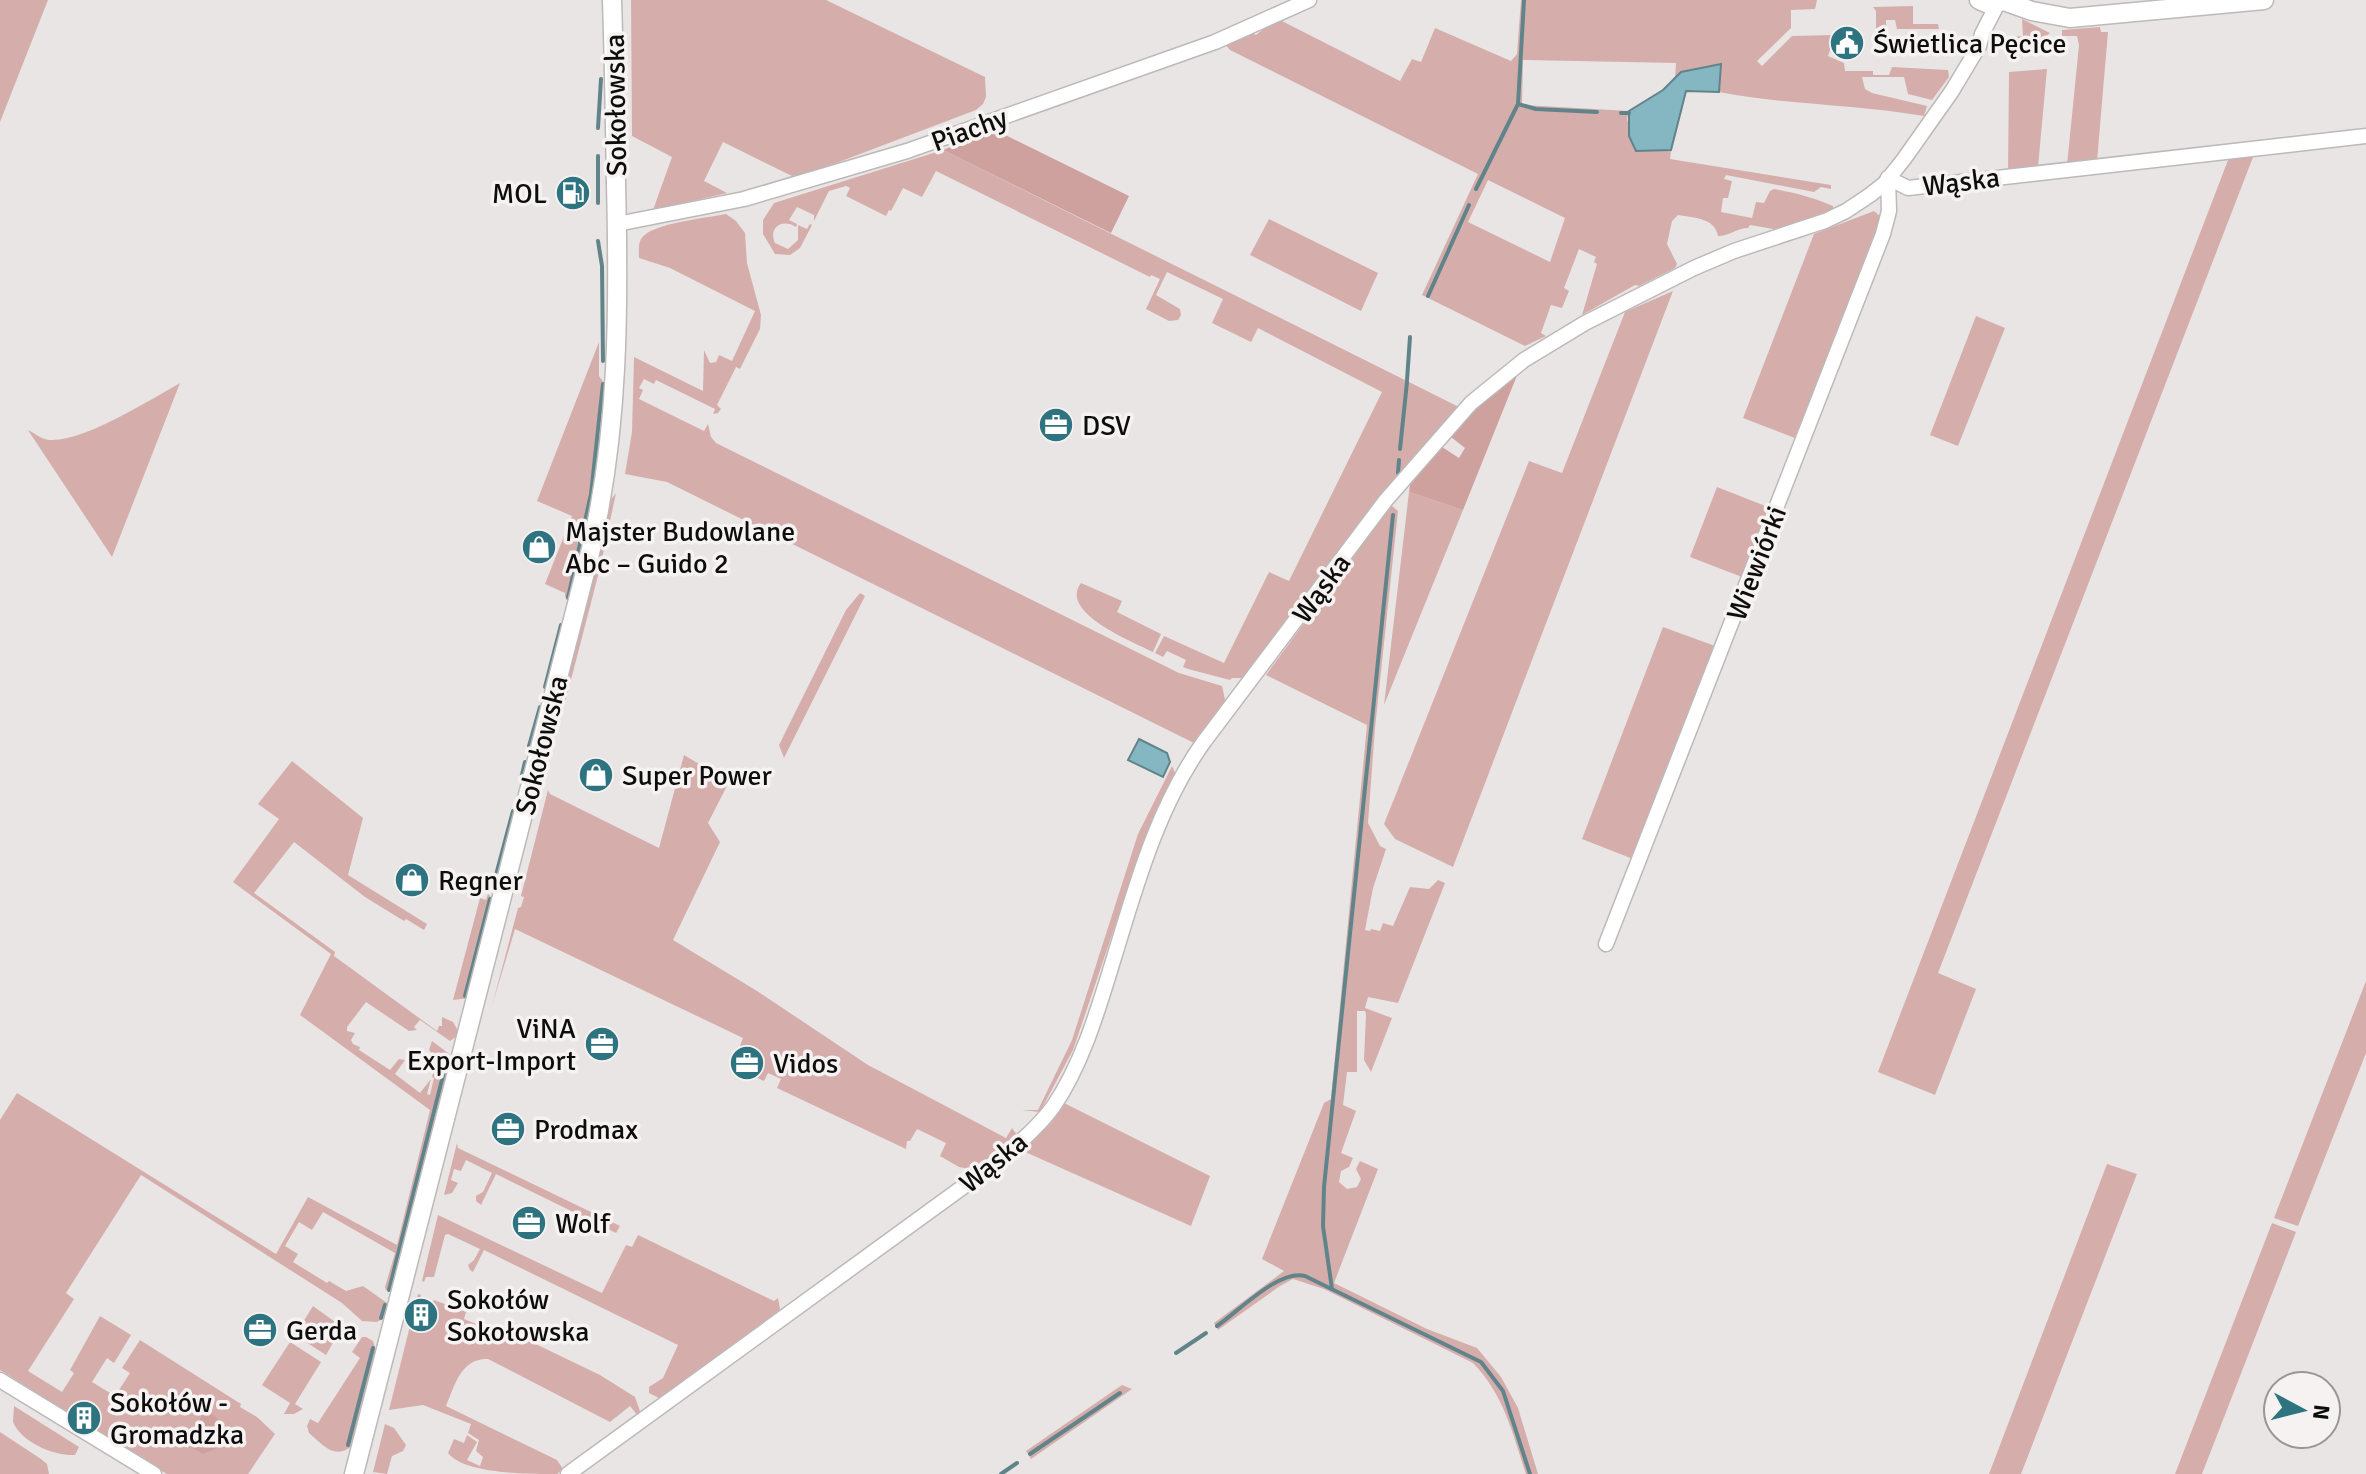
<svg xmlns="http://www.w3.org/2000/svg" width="2366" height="1474" viewBox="0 0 2366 1474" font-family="Signika,sans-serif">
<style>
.green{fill:#d5aeac;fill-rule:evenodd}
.forest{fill:#cea09e}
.water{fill:#84b7c1;stroke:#61848b;stroke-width:2}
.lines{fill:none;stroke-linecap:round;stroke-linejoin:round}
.stream{stroke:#61848b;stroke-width:4}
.minor-casing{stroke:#bcb9b8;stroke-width:17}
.tertiary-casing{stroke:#bcb9b8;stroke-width:21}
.minor{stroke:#fff;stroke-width:14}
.tertiary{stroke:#fff;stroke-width:18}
.labels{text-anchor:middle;stroke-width:7;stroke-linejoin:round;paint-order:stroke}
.poi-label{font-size:28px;fill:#0e0d0d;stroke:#f6f2f2;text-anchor:start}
.street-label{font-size:28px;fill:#0e0d0d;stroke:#f6f2f2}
</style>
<rect width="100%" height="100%" fill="#e9e5e4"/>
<g class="green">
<path d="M0 0H48L0 122Z"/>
<path d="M631 0H826L985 77 986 97 983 104 976 110 810 173 792 176 723 142 704 181 727 193 653 210 672 157 632 136Z"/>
<path d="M1521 0H1817L1815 9 1791 10V28L1757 61 1762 66 1792 36 1835 35 1828 56 1844 63 1845 71H1873V75H1889L1892 67 1948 70 1949 77 1932 100 1908 94 1904 77H1862L1865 89 1872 93 1927 106 1924 116C1855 104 1786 105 1719 92L1721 65 1675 78 1676 63 1523 60 1522 105 1629 111 1627 119 1636 151 1671 150 1670 159 1831 185V189L1821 187 1814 192 1726 175 1724 179 1732 181 1728 198H1723L1721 212 1752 218 1756 202 1764 203 1770 191 1774 189C1796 193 1814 198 1833 206V209L1779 230 1750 225 1748 228C1737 228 1730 236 1718 236 1715 218 1695 218 1678 215L1672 221 1667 244 1677 264 1675 268 1639 286 1635 285 1582 315 1597 264 1594 262 1596 257 1579 249 1564 288 1569 291 1562 308 1551 305 1541 333 1546 336 1525 346 1422 295 1478 174 1230 50 1225 44 1249 32 1256 35 1266 27 1280 20 1400 81 1412 59 1421 62 1435 28 1511 61 1517 54ZM1488 180 1565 218 1550 262 1468 222Z"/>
<path d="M1913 6V24H1938L1939 29H1897L1895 20H1886V29H1876V11L1873 7Z"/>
<path d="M2022 19 2050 33 2030 49 2008 50V42L1986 44 1991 39 2023 36Z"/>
<path d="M2100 27 2101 32H2108L2097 161 2067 165 2079 45 2077 36H2062V30Z"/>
<path d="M2047 69 2038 167 2008 172 2009 72Z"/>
<path d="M943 150 1459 407 1370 511 1245 678H1232L1230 680 1188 669 1183 667 1186 660 1167 651 1163 657 1155 653 1164 636 1224 663 1269 572 1289 581 1382 392 1258 328 1251 342 1212 323 1223 299 1167 272 1156 295 1180 309 1181 315 1178 320 1169 321 1146 309 1160 279 1151 275 1150 277 936 171 922 197 903 188 891 211 889 210 886 216 846 196 850 188 846 186 829 191 814 221V215L797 207 789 220 797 224 796 227C782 218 768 228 775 243L788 249 798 240V225L807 229 810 224 812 225 800 248 790 255 775 254 763 234V220L774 203Z"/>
<path d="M2255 152 1938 973 1976 989 1935 1095 1878 1072 2230 155Z"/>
<path d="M1874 211 1881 217 1795 438 1743 418 1814 234Z"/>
<path d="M726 214 736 221 745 233 747 263 761 315 760 329 740 369 736 367 717 405 721 409 718 413 713 414 715 409 656 380 654 384 644 379 639 388 643 390 639 399 704 431 708 424 711 437 716 443 1179 673 1222 686 1226 704 1196 744 667 482 625 474 632 432 634 357 703 391 704 350 710 363 716 362 719 355 732 361 755 311 670 268 639 258C639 252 638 244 641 239 650 223 708 218 726 214Z"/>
<path d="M1269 219 1378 273 1361 311 1250 255Z"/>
<path d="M1673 291 1453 867 1395 839 1384 824 1529 461 1562 473 1625 312Z"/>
<path d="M1976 316 2005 328 1958 446 1930 435Z"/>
<path d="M599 342V376L607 387 598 483 570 599 565 597V593L545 584 572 516 537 501Z"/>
<path d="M180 383 112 557 28 430C34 433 43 440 50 440 83 442 150 400 180 383Z"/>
<path d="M1717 487 1768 507 1742 577 1690 557Z"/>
<path d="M1409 492 1463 510 1384 705Z"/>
<path d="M616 493 600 568 565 703 562 693 609 502Z"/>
<path d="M1391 505 1398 511 1375 728 1368 823 1380 846 1386 849 1373 888 1365 930 1370 931 1371 929 1380 931 1383 923 1393 926 1410 887 1429 889 1438 880 1445 883 1398 1003 1368 997 1365 1008 1392 1018 1371 1072 1364 1060 1366 1014 1365 1011H1357V1072H1347L1343 1105 1356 1111 1341 1153 1353 1158 1349 1167 1341 1171 1339 1182 1347 1189 1357 1187 1361 1179 1356 1169 1360 1161 1378 1169 1334 1283 1427 1329 1477 1348 1501 1377 1518 1408 1538 1474H1526C1512 1432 1504 1395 1473 1363L1324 1289 1293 1279 1280 1286 1218 1330 1214 1323 1284 1271 1262 1259 1324 1103 1331 1099 1367 725 1266 675Z"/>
<path d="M1081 583 1122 601 1117 612 1161 634 1153 652C1133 642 1058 612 1081 583Z"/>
<path d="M860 593 865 596 784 758 779 745 846 610Z"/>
<path d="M1663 627 1715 646 1633 859 1582 839Z"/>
<path d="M684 755 729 782 708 823 720 842 673 940 757 991 868 1065 1006 1138 1012 1128 1017 1135 976 1170 959 1167 940 1156 946 1143 917 1129 910 1141H907L906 1149 777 1088 781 1079 768 1073 764 1081C738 1069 732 1067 743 1038L515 929 492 1006 518 908 521 907 524 897 521 896 548 790 550 794 659 848Z"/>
<path d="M292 761 363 818 348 875 427 924 424 930 406 919 404 921 365 897 294 842 254 893 335 952 334 956 437 1031 439 1026H442V1017L453 1022 460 1034 450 1041 420 1020 414 1027 417 1030 409 1031 366 1002 347 1027V1031L355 1033 351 1040 353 1044 360 1047 359 1050 390 1070 399 1059 405 1060 395 1074 420 1093 431 1079 427 1094 430 1095 434 1078 432 1077 437 1059 429 1050 432 1041 452 1056 394 1291 386 1290 385 1287 395 1253 323 1212 312 1230 299 1222 285 1246 298 1254 293 1262 327 1283 329 1281 346 1291 363 1286 387 1303 390 1305 384 1318 377 1322 362 1321 342 1303 141 1175 66 1293 74 1299 28 1371 62 1392 74 1373 70 1370 100 1316 131 1335 114 1363 107 1358 92 1382 115 1396 130 1373 122 1368 140 1340 241 1404 240 1407 257 1417 275 1434 248 1474H167L145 1461 144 1458 90 1427 91 1418 82 1412 75 1417 0 1370V1120L17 1093 276 1254 308 1197 397 1245 430 1110 300 1015 331 954 233 882 279 819 258 804Z"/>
<path d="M1172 766 1176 775 1151 823 1137 861 1073 1050 1040 1112 1022 1110H1038L1072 1040 1138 834Z"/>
<path d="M488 894 494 900 469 998 453 1000 480 898 486 900Z"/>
<path d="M2366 981V1053L2298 1226 2274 1218Z"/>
<path d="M1064 1103 1210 1176 1191 1226 1023 1151Z"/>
<path d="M457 1143 458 1148 620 1226 616 1233 496 1174 481 1205 476 1201V1196L483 1192 492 1173 466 1160 461 1171 454 1169 451 1180 458 1183 452 1193 444 1195Z"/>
<path d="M2107 1164 2137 1174 2021 1474H1989Z"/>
<path d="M438 1215 602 1293 626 1245 632 1247 638 1235 774 1301 778 1298 780 1309 773 1317 661 1399 649 1393V1387L663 1378 678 1345 484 1250 473 1272 470 1270 468 1265 474 1260 480 1249 448 1234 445 1235 434 1277H426L424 1282 422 1281Z"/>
<path d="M2272 1223 2296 1232 2202 1474H2175Z"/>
<path d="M418 1294 421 1295 419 1304 429 1309 434 1300 466 1312 464 1319 495 1332 498 1326 600 1375 635 1397 641 1414 638 1416 630 1406 610 1422 488 1359C461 1358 455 1385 446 1406L557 1460 563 1469 557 1474C528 1474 464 1474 448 1453L454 1439 464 1443 467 1435 477 1442 467 1460 480 1466 483 1457 476 1451 479 1440 468 1433 471 1424 423 1405 389 1410Z"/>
<path d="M313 1306 342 1327 326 1355 295 1335Z"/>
<path d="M362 1337H366L373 1341 377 1354 353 1445C335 1461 323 1445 309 1433L307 1426 310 1419 318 1423 360 1358 352 1352Z"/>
<path d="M290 1342 321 1362 295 1404 303 1409 294 1414H284L290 1403 262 1385Z"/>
<path d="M1122 1385 1132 1389 1031 1459 1026 1451Z"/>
<path d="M14 1406 79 1447 75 1455C54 1456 22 1443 13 1422Z"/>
<path d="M385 1424 394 1428 406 1445 403 1451 392 1456 387 1474 373 1472Z"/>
<path d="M0 1432 41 1459 47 1464 49 1474H0Z"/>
</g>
<g class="forest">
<path d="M993 129 1129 196 1111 233 943 150Z"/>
<path d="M1520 368 1463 510 1409 492 1410 485 1442 447 1459 458 1465 448 1451 437 1470 414Z"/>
<path d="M206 1409 217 1418 223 1434 215 1449 203 1454 185 1444Z"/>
</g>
<g class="water">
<path d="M1721 64 1719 92 1686 91 1671 150 1636 151 1629 136V111L1663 90 1681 72Z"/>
<path d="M1139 739 1167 753 1170 762 1163 777 1128 760Z"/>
</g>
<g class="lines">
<g class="stream">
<path d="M1518 104 1536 109 1597 112"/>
<path d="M1621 113H1629"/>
<path d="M598 128 601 79"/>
<path d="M1476 189 1518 104 1524 0"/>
<path d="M598 203V156"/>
<path d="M598 241 602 266 603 361"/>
<path d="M1428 296 1469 205"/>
<path d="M1407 380 1410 337"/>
<path d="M1400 449 1407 382"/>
<path d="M1398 473 1399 460"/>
<path d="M568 598 591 494 603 384"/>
<path d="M545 687 561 625"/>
<path d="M529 746 540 707"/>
<path d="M521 779 525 762"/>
<path d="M496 875 513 811"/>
<path d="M465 996 490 899"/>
<path d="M1332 1289 1323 1226 1324 1187 1393 515"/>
<path d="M389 1290 447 1060"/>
<path d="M381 1318 385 1305"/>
<path d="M1217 1326C1239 1311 1279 1269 1305 1276L1481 1362 1503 1391 1530 1474"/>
<path d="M1176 1353 1206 1333"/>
<path d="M348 1445 373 1348"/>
<path d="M1030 1454 1120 1393"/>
<path d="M1001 1474 1017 1463"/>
</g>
<g class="minor-casing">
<g id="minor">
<path d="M1888 178 1908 188 2366 136"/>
<path d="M617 224 744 199 907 151 1215 42 1309 0"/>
<path d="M1606 944 1883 234 1889 211 1888 178"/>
<path d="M0 1380 154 1474"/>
<path d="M568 1474 967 1184C997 1160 1030 1138 1053 1107 1082 1065 1098 1010 1113 961 1136 886 1157 808 1203 743L1386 500 1471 403 1524 360 1585 323 1694 268 1734 251 1825 221 1846 211 1870 195 1884 184 1904 159 1952 91 1979 46 1982 34 1997 5"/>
</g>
</g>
<g class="tertiary-casing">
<g id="tertiary">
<path d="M1979 0 1991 5 2005 0"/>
<path d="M2004 1 2032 11 2070 18 2264 0"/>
<path d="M354 1474 591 549C619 429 619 306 616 184 615 122 614 61 612 0"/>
</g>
</g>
<use href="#minor" class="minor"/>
<use href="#tertiary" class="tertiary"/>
</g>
<defs>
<g id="civic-disc" transform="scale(1.8)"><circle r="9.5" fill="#2d7380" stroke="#f6f2f2"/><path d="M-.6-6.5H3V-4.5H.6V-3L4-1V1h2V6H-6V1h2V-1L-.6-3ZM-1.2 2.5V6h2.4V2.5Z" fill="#fff"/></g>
<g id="fuel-disc" transform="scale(1.8)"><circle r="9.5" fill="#2d7380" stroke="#f6f2f2"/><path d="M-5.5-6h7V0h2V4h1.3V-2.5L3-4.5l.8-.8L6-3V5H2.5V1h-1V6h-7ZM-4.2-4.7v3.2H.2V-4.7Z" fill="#fff"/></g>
<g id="office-disc" transform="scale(1.8)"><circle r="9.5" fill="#2d7380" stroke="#f6f2f2"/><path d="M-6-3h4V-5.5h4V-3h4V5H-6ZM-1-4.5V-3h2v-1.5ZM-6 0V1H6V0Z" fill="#fff"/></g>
<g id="shop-disc" transform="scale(1.8)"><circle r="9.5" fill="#2d7380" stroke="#f6f2f2"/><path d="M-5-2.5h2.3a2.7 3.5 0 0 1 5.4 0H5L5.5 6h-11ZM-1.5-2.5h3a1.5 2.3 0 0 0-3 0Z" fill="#fff"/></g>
<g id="building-disc" transform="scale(1.8)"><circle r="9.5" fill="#2d7380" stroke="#f6f2f2"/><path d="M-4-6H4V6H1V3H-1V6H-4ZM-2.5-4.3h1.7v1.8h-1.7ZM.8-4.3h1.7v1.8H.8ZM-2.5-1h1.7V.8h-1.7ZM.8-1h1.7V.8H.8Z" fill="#fff"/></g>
</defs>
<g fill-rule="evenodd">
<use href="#civic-disc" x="1847" y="43"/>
<use href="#fuel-disc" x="573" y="193"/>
<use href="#office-disc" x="1056" y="425"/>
<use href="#shop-disc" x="539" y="547"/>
<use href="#shop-disc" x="596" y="775"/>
<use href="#shop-disc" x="412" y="880"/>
<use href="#office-disc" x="602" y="1044"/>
<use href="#office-disc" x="747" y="1063"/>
<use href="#office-disc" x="508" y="1129"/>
<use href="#office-disc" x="529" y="1223"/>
<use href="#building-disc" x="421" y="1315"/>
<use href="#office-disc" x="260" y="1330"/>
<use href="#building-disc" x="84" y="1418"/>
</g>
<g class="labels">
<g class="poi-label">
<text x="1873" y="53">Świetlica Pęcice</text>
<text x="547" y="203" text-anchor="end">MOL</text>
<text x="1082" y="435">DSV</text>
<text x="565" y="541">Majster Budowlane<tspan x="565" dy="32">Abc – Guido 2</tspan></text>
<text x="622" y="785">Super Power</text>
<text x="438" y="890">Regner</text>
<text x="576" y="1038" text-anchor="end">ViNA<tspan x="576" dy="32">Export-Import</tspan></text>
<text x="773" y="1073">Vidos</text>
<text x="534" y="1139">Prodmax</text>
<text x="555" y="1233">Wolf</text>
<text x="447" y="1309">Sokołów<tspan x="447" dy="32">Sokołowska</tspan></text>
<text x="286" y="1340">Gerda</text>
<text x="110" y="1412">Sokołów -<tspan x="110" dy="32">Gromadzka</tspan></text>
</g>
<g class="street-label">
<text transform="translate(615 105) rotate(-91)" y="10">Sokołowska</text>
<text transform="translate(969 129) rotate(-20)" y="10">Piachy</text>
<text transform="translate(1961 181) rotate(-7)" y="10">Wąska</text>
<text transform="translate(1756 563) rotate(-69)" y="10">Wiewiórki</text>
<text transform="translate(1321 588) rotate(-54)" y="10">Wąska</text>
<text transform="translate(541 745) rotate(-76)" y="10">Sokołowska</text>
<text transform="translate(993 1162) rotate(-39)" y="10">Wąska</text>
</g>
</g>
<g transform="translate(2302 1410) rotate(97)"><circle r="38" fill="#f6f2f2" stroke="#999696" stroke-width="2"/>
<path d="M0-6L14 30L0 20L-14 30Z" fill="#2d7380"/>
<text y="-12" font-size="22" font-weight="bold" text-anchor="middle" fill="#0e0d0d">N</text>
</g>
</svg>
